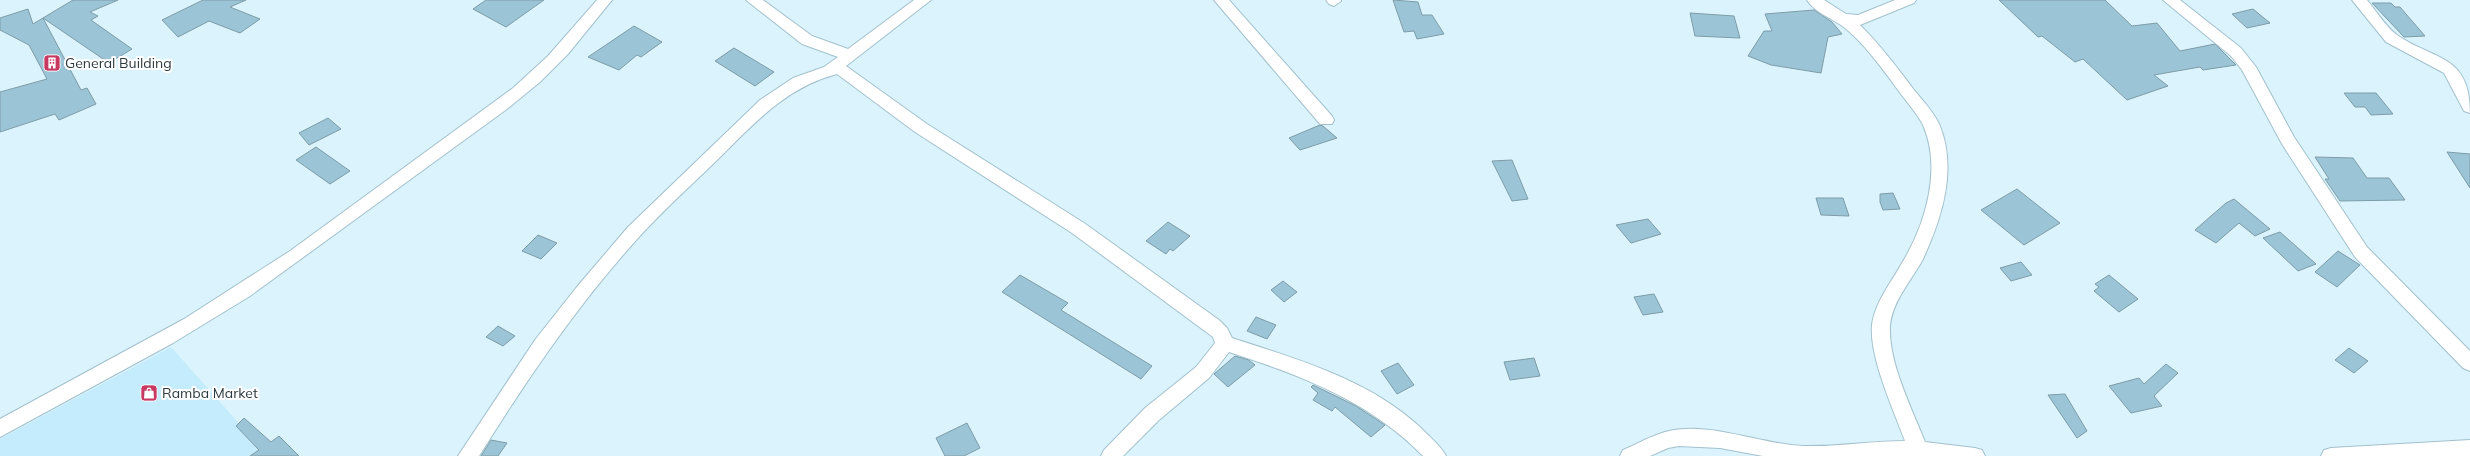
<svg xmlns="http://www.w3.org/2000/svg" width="2470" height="456" viewBox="0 0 2470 456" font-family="Mulish,sans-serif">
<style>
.built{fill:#c4ecfc}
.building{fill:#9bc5d6;stroke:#7e9ca7}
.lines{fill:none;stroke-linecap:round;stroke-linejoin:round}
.minor-casing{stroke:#a2c1cd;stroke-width:2}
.minor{fill:#fff;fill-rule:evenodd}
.labels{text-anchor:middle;stroke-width:4;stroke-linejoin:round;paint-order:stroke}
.poi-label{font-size:14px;fill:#2c393e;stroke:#fff;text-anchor:start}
</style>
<rect width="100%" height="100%" fill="#daf3fd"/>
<path class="built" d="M171 347 268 456H0V439Z"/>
<g class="building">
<path d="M73 0H118L90 12 98 16 91 20 132 49 109 63 43 18Z"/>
<path d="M203 0H246L230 7 260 19 240 33 209 21 178 37 162 20Z"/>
<path d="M486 0H544L506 27 473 9Z"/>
<path d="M1393 0 1418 2 1422 15H1432L1444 34 1417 39 1414 31 1404 32Z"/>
<path d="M1999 0H2105L2132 26 2157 23 2180 51 2215 44 2236 65 2203 70 2200 67 2154 75 2168 86 2127 100 2083 59 2075 62 2042 36 2038 37Z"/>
<path d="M2372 3H2391L2395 7H2400L2425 36 2404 37Z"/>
<path d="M28 9 33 24 43 18 81 90 87 88 96 104 59 120 55 114 0 132V92L47 79 29 45 0 30V18Z"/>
<path d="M2253 9 2270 23 2247 28 2232 14Z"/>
<path d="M1814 10 1832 22 1842 34 1828 37 1821 73 1771 65 1748 56 1764 31H1772L1765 14Z"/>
<path d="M1690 13 1734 16 1740 38 1695 36Z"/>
<path d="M634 26 662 42 641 57 637 55 619 70 588 57Z"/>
<path d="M734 48 774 72 755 86 715 61Z"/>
<path d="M2344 93H2376L2393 114 2371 115 2365 107H2355Z"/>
<path d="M328 118 341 129 309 145 299 133Z"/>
<path d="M1320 125 1323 126 1337 138 1300 150 1289 138Z"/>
<path d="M316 147 350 171 330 184 296 160Z"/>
<path d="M2447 152 2470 154V188Z"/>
<path d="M2315 157 2353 158 2367 178H2389L2405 200 2340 201 2325 179H2329Z"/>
<path d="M1512 160 1528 199 1512 201 1492 161Z"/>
<path d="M2017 189 2060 223 2024 245 1981 210Z"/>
<path d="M1893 193 1900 209 1883 210 1880 202V194Z"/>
<path d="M1816 198H1843L1849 216 1821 215Z"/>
<path d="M2234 199 2270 229 2255 236 2239 223 2216 243 2195 230 2226 203Z"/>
<path d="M1648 219 1661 234 1631 243 1616 225Z"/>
<path d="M1168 222 1190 236 1173 251 1170 249 1166 254 1146 241Z"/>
<path d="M2280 232 2316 264 2298 271 2263 238Z"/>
<path d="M538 235 557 243 541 259 522 251Z"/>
<path d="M2338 251 2360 265 2337 287 2315 272Z"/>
<path d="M2021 262 2032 275 2011 281 2000 268Z"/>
<path d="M1020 275 1068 303 1061 310 1152 366 1141 379 1002 292Z"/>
<path d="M2109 275 2138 299 2119 312 2094 291 2099 287 2095 284Z"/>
<path d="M1283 281 1297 292 1284 302 1271 290Z"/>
<path d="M1654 294 1663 312 1643 315 1634 297Z"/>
<path d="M1256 317 1276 325 1267 339 1247 331Z"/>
<path d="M498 326 515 336 503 346 486 337Z"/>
<path d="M2349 348 2368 361 2354 373 2335 360Z"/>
<path d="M1235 356 1249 360 1255 365 1228 387 1214 374Z"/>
<path d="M1534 358 1540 376 1510 380 1504 362Z"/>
<path d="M1398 363 1414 385 1397 394 1381 371Z"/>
<path d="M2166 364 2178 373 2154 396 2162 406 2131 413 2109 386 2139 378 2144 384Z"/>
<path d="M1313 385 1356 406 1385 425 1371 437 1335 407 1332 411 1313 400 1318 393 1311 387Z"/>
<path d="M2065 394 2087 431 2077 438 2048 395Z"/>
<path d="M244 418 271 442 279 436 299 456H250L259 450 236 426Z"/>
<path d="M967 423 980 448 964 456H945L936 438Z"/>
<path d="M491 440 507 443 498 456H481Z"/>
</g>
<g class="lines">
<g class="minor-casing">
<g id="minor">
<path d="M597 0H612L568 54 540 82 507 109 250 296 173 343 0 437V419L184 319 290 251 513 88 548 56Z"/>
<path d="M746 0H763L812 36 848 49 914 0H931L846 66 927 124 1084 223 1219 320 1227 328 1232 338C1300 360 1377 382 1428 435 1435 442 1442 448 1446 456H1423C1370 401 1300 375 1229 352L1209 378 1159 420 1123 456H1101L1104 450 1145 408 1196 367 1215 343 1213 337 1072 233 915 132 837 74C783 88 750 128 712 165 684 192 656 217 631 246 573 311 525 383 479 456H458L535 340 576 288 628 227 760 100 793 78 824 67 838 57 802 44Z"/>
<path d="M1214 0H1229L1332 116 1334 120 1332 124H1320Z"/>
<path d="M1326 0H1341V1L1334 6 1329 4Z"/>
<path d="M1807 0H1824L1846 14 1858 15 1895 0H1916L1914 3 1860 25C1880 45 1897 67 1914 90 1923 101 1933 111 1939 124 1958 168 1942 218 1923 259 1912 280 1892 301 1890 326 1888 362 1912 409 1925 442L1975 448 1982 450 1985 456H1763L1720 448 1679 446 1668 448 1650 456H1620L1623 450C1637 444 1651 436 1665 432 1708 420 1762 445 1804 446 1838 447 1871 441 1905 441 1894 411 1869 357 1872 325 1875 302 1891 283 1902 263 1926 224 1942 168 1923 125 1918 115 1910 106 1904 98 1886 74 1868 47 1845 28 1834 19 1815 13 1807 0Z"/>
<path d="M2163 0H2180L2241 48 2256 67 2294 137 2367 247 2470 351V371L2463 368 2355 257 2282 144 2242 70 2231 56Z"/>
<path d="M2352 0H2367C2376 11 2386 27 2397 35 2435 61 2470 54 2470 113L2464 111 2444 73 2386 42Z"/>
<path d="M2470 440V456H2321L2324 450 2331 448Z"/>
</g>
</g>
<use href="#minor" class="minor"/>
</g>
<defs>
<g id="building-square" transform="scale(0.9)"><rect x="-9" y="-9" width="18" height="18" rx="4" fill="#c83962" stroke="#fff"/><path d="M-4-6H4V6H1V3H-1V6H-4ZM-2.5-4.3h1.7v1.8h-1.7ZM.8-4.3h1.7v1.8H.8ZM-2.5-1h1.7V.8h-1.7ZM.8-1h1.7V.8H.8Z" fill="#fff"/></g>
<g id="shop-square" transform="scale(0.9)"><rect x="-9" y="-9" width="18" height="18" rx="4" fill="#c83962" stroke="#fff"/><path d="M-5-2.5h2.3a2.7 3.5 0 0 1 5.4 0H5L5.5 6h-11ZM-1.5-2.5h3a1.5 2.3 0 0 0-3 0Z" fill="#fff"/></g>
</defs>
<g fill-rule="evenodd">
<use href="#building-square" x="52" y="63"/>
<use href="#shop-square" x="149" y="393"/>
</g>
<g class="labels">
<g class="poi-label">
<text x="65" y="68">General Building</text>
<text x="162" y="398">Ramba Market</text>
</g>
</g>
</svg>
